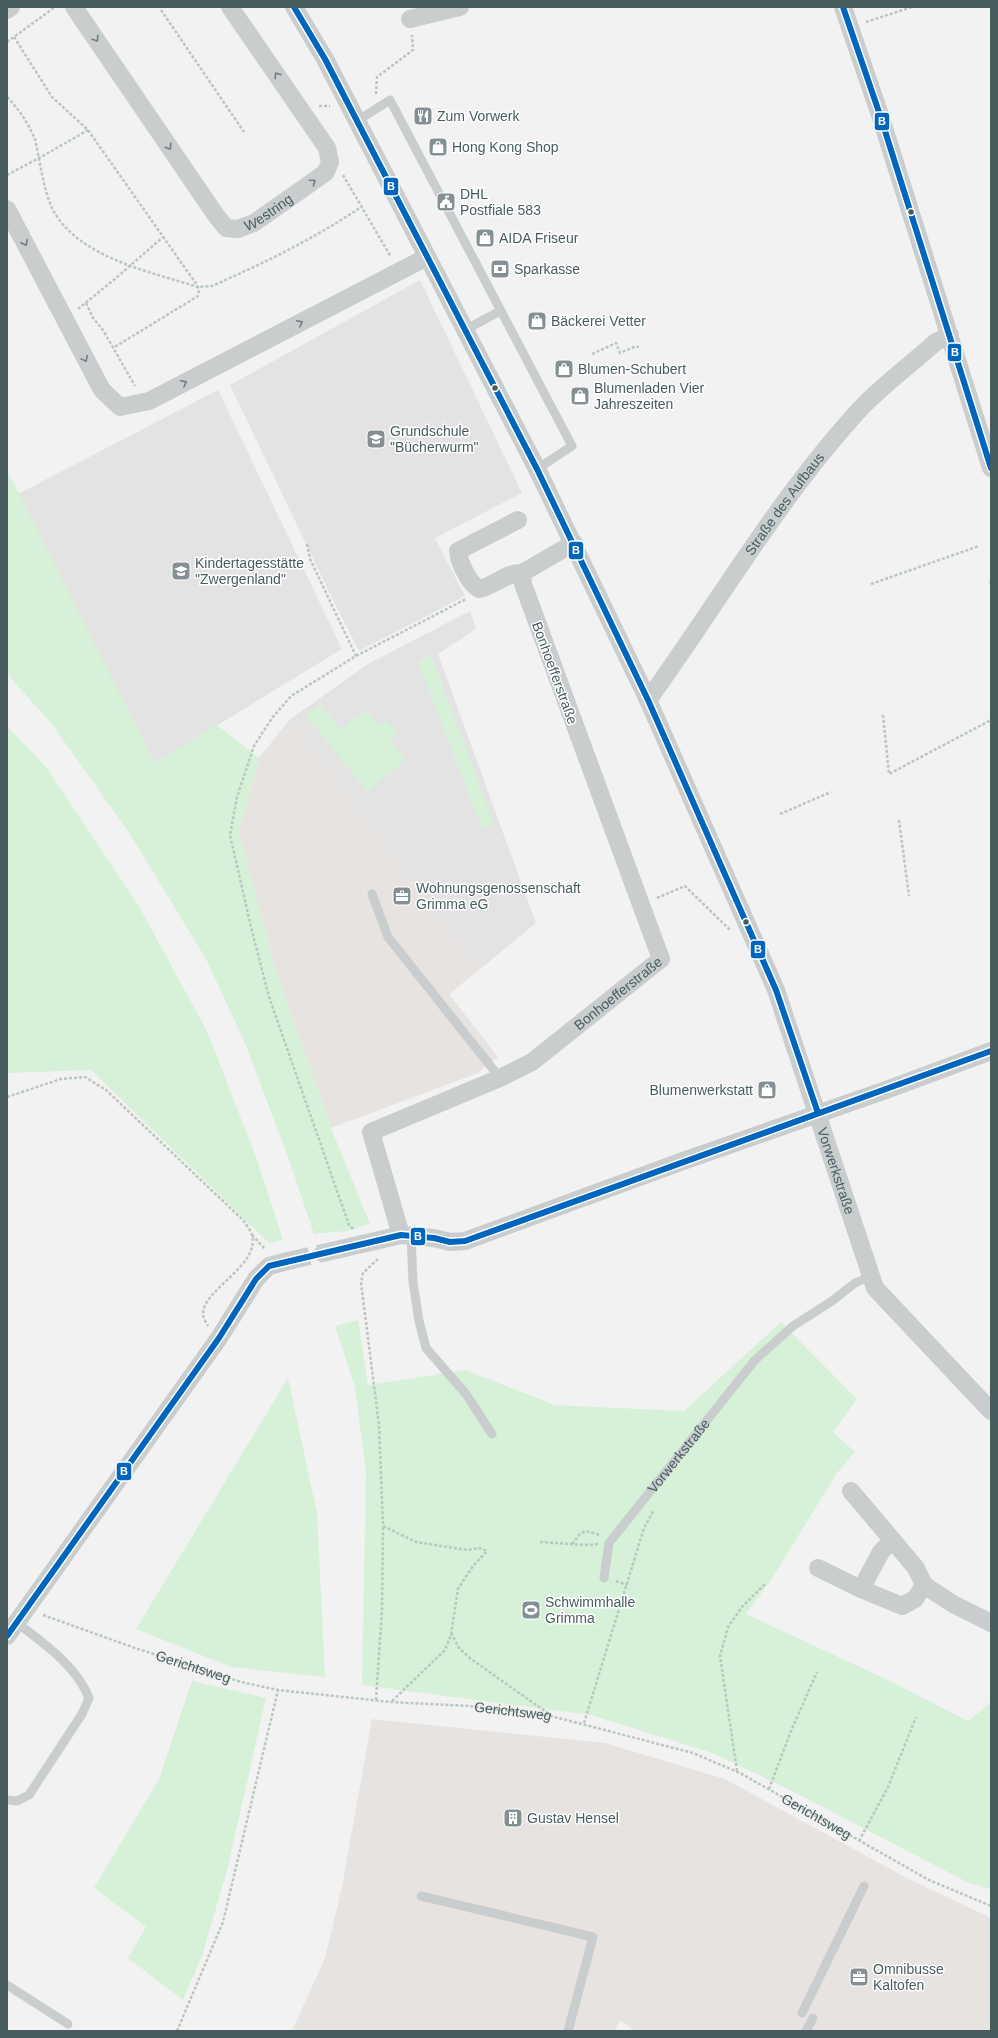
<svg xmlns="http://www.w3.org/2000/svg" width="998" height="2038" viewBox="0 0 998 2038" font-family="Arial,sans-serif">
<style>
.commercial{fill:#e7e3e1}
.education{fill:#e4e3e4}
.green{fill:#d6f1d8}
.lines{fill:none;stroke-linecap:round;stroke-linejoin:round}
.street-tunnel{stroke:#c8ccce;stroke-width:18;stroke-dasharray:18 9;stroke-linecap:butt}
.path{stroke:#b9c7be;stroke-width:2.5;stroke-dasharray:3 2;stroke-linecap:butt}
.lane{stroke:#c9cdce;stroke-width:9}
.street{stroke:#c9cdce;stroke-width:18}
.bus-1-casing{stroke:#fff;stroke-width:9}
.bus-1{stroke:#0065bd;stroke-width:6}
.oneway{stroke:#6f7e81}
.bus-dot{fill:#485c60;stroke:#fff;stroke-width:1.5}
.labels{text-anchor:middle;stroke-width:3;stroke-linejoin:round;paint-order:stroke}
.poi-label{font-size:14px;fill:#485c60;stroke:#fff;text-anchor:start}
.street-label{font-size:14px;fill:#485c60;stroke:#fff}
.line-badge{stroke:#fff;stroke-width:1.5}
.badge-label{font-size:11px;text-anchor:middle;font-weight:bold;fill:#fff}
</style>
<rect width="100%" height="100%" fill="#f3f2f2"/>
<g class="commercial">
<path d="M289 720 479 970 449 994 498 1057 478 1073 331 1128 273 962 239 833 259 758Z"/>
<path d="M372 1719 605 1743 725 1779 905 1877 991 1918V2031H636L620 2021 614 2031H292L325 1958 342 1887Z"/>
</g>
<g class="education">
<path d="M420 280 522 493 435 538 465 596 359 651 329 592 230 385Z"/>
<path d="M218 390 342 649 154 764 18 494Z"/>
<path d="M470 611 476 629 438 654 536 923 479 970 289 720 368 664Z"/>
</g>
<g class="green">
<path d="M7 470 154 763 217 725 259 758 239 833 273 962 331 1128 370 1224 347 1231 314 1234 287 1154 244 1041 206 959 130 834 51 723 7 674Z"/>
<path d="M431 655 494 824 482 829 418 661Z"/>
<path d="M320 704 341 729 365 710 378 725 386 721 397 734 391 741 406 759 368 792 306 716Z"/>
<path d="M7 726 47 768 141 910 207 1031 256 1157 283 1240 269 1243 91 1070 7 1073Z"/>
<path d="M358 1320 368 1385 465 1370 555 1405 684 1411 781 1322 857 1399 833 1432 855 1452 837 1473 771 1580 746 1614 888 1680 968 1721 990 1703 991 1705V1889L969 1883 786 1788 712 1753 591 1715 362 1685 366 1473 355 1387 335 1326Z"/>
<path d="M288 1378 317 1513 325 1677 231 1667 136 1629Z"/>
<path d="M192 1681 266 1698 227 1870 203 1953 183 2000 128 1958 146 1927 94 1888 159 1779Z"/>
</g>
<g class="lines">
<path class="street-tunnel" d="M292 1260 323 1253"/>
<g class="path">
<path d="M161 10 244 132"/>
<path d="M866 22 912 7"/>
<path d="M14 37 52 97 88 130 197 285 199 290 198 296 113 348"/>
<path d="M7 42 55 7"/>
<path d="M376 94 377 77 413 50 412 35"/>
<path d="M7 97C19 109 28 123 35 139 40 161 43 189 53 210 79 258 151 272 198 287L212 286C264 263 314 239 361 207"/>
<path d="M319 106H330"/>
<path d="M7 175 41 157 88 130"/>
<path d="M343 175 391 257"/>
<path d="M86 303 93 318 103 330 135 386"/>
<path d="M78 309 116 278 163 237"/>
<path d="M592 354 616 343 620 353 634 347H639"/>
<path d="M307 544 310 559 356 656"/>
<path d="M990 581 991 583"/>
<path d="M871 584 979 546"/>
<path d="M883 715 889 774 991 720"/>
<path d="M780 814 831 792"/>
<path d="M899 820 909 896"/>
<path d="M657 898 685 886 730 930"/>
<path d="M7 1097 61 1079 85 1077 106 1090 244 1221C246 1225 251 1230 252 1235 260 1266 203 1289 203 1314 203 1318 206 1322 208 1326"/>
<path d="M353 1229 349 1225 269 997 251 927 230 835 237 797 254 746 272 718 291 696 356 656 466 599"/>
<path d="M252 1235 265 1249"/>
<path d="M378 1259 363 1273 361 1283 379 1425 383 1526 416 1542 467 1550 479 1548 487 1551 473 1566 458 1589 451 1635 445 1650 391 1702"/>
<path d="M540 1542 585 1545 598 1544"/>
<path d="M572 1544 580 1534 586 1531 600 1535"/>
<path d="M616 1581 627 1585"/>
<path id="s1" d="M43 1615 135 1648 241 1682 278 1690 391 1702 469 1706 547 1715 693 1753 740 1773 929 1880 991 1906"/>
<path d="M451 1633 459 1648 471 1659 549 1714"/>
<path d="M376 1700 382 1610 383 1526"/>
<path d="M584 1723 644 1528 654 1510"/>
<path d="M737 1771 720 1656 728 1627 742 1607 765 1584"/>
<path d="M769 1789 791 1731 817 1672"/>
<path d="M859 1841 888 1787 916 1717"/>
<path d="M177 2031 223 1922 278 1690"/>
</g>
<g class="lane">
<path d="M357 121 390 100 572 446 537 469"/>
<path d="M465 330 500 311"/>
<path d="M372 894 388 937 500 1078"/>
<path d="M411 1236 413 1282 419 1321 426 1348 466 1394 492 1434"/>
<path id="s2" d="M604 1578 609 1543 755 1360 793 1326 832 1301 855 1283 871 1276"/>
<path d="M7 1800 17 1801 29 1795 82 1714 89 1698C76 1665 43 1643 16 1622"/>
<path d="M421 1896 593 1937 568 2031"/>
<path d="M7 1985 68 2024"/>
<path d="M802 2013 864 1886"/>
<path d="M806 2031 813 2018"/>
</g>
<g class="street">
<path id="s3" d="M74 7 215 214 226 228 238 229 254 223 318 178 326 172 330 162 327 148 230 7"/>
<path id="s4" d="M294 7 325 59 537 469 648 700 776 990 875 1288 991 1411"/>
<path d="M843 7 880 115 991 468"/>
<path d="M7 10 11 7"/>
<path d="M410 19 460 7"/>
<path d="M7 209 102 390 120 407 149 401 427 257"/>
<path d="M518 520 458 551C459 563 469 583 479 589 494 586 507 572 522 573L574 543"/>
<path id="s5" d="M648 700C718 603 779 497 861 408 884 384 911 364 936 342L950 335"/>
<path id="s6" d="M401 1235 371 1132 500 1078 532 1062 661 959 523 584 522 573"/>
<path d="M323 1253 401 1235 434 1238 450 1242 465 1241 683 1161 886 1090 991 1051"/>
<path d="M851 1491 916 1568 924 1585 953 1604 991 1623"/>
<path d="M892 1540 881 1552 861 1589 902 1606 915 1599 924 1585"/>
<path d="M818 1568 861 1589"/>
<path d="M7 1636 219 1338 256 1279 269 1266 292 1260"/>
</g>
<g class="bus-1-casing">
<g id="bus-1">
<path d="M294 7 325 59 537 469 648 700 776 990 818 1113"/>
<path d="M843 7 880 115 991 468"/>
<path d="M7 1636 219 1338 256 1279 269 1266 401 1235 434 1238 450 1242 465 1241 991 1051"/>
</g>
</g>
<use href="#bus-1" class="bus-1"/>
</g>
<defs><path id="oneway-chevron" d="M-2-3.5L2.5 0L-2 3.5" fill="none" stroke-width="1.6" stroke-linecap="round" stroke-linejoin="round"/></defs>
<g class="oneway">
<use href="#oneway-chevron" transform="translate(96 39) rotate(56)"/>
<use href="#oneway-chevron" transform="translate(277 75) rotate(-124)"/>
<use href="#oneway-chevron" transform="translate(169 147) rotate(56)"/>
<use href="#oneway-chevron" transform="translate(313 182) rotate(-35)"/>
<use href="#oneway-chevron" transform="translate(25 243) rotate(63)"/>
<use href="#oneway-chevron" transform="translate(300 323) rotate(-27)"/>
<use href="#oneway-chevron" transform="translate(85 359) rotate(62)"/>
<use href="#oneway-chevron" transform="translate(184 383) rotate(-27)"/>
</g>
<defs>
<g id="restaurant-square" transform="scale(1)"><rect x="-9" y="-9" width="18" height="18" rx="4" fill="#849093" stroke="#fff"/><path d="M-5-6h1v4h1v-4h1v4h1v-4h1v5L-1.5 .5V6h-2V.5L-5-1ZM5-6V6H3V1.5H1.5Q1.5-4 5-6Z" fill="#fff"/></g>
<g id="shop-square" transform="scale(1)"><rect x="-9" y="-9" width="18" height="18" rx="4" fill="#849093" stroke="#fff"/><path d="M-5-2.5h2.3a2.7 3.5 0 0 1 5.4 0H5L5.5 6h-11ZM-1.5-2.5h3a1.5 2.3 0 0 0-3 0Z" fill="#fff"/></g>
<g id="civic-square" transform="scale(1)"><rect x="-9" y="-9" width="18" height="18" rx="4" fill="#849093" stroke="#fff"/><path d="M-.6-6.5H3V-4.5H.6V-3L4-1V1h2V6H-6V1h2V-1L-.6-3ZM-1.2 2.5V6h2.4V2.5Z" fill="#fff"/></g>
<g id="bank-square" transform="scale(1)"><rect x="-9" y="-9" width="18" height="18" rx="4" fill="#849093" stroke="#fff"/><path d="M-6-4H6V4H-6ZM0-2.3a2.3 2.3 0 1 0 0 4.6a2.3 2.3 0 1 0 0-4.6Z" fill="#fff"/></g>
<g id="school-square" transform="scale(1)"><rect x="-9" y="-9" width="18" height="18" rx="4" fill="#849093" stroke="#fff"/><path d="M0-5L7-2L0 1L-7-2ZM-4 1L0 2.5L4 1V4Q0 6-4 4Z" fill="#fff"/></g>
<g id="office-square" transform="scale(1)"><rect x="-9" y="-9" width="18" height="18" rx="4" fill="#849093" stroke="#fff"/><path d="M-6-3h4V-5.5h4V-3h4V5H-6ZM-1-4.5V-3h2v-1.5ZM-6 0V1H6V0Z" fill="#fff"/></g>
<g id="stadium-square" transform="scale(1)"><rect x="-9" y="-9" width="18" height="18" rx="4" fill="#849093" stroke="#fff"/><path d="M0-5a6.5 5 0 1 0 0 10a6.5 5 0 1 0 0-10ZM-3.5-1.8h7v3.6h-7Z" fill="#fff"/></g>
<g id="building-square" transform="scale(1)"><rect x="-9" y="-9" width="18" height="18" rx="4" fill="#849093" stroke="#fff"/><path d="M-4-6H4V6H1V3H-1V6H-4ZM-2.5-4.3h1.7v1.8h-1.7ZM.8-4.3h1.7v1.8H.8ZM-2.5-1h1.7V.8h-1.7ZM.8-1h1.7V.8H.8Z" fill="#fff"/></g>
</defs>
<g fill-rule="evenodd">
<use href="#restaurant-square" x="423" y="116"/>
<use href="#shop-square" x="438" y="147"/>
<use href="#civic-square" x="446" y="202"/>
<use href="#shop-square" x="485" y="238"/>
<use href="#bank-square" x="500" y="269"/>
<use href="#shop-square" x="537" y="321"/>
<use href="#shop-square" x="564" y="369"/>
<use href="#shop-square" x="580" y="396"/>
<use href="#school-square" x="376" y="439"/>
<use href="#school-square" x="181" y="571"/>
<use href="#office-square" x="402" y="896"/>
<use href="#shop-square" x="767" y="1090"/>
<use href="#stadium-square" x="531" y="1610"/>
<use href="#building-square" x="513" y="1818"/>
<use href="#office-square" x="859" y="1977"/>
</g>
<g class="bus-dot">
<circle cx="911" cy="212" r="3.5"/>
<circle cx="495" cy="388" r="3.5"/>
<circle cx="746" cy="922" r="3.5"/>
</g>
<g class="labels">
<g class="poi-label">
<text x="437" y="121">Zum Vorwerk</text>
<text x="452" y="152">Hong Kong Shop</text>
<text x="460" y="199">DHL<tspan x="460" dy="16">Postfiale 583</tspan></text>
<text x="499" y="243">AIDA Friseur</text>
<text x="514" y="274">Sparkasse</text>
<text x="551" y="326">Bäckerei Vetter</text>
<text x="578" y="374">Blumen-Schubert</text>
<text x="594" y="393">Blumenladen Vier<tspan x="594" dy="16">Jahreszeiten</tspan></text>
<text x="390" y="436">Grundschule<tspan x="390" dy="16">"Bücherwurm"</tspan></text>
<text x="195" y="568">Kindertagesstätte<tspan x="195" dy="16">"Zwergenland"</tspan></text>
<text x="416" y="893">Wohnungsgenossenschaft<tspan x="416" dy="16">Grimma eG</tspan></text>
<text x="753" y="1095" text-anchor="end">Blumenwerkstatt</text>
<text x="545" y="1607">Schwimmhalle<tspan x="545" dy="16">Grimma</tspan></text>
<text x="527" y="1823">Gustav Hensel</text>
<text x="873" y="1974">Omnibusse<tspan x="873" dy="16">Kaltofen</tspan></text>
</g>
<g class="street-label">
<text dy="5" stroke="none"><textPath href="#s3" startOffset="315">Westring</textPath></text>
<text dy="5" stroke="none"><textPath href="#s5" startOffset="239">Straße des Aufbaus</textPath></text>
<text transform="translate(555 673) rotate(70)" y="5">Bonhoefferstraße</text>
<text dy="5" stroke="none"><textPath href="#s6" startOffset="393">Bonhoefferstraße</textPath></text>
<text dy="5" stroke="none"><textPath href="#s4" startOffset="1286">Vorwerkstraße</textPath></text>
<text dy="5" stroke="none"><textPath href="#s2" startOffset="147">Vorwerkstraße</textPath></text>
<text dy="5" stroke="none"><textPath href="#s1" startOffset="159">Gerichtsweg</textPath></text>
<text dy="5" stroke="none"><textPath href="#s1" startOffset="483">Gerichtsweg</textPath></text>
<text dy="5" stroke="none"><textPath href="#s1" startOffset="807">Gerichtsweg</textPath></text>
</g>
</g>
<g class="line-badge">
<rect x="874" y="112" width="16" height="19" rx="4" fill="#0065bd"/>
<rect x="383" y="177" width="16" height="19" rx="4" fill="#0065bd"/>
<rect x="947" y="343" width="15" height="19" rx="4" fill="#0065bd"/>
<rect x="568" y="541" width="16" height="19" rx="4" fill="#0065bd"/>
<rect x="750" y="940" width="16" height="19" rx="4" fill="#0065bd"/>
<rect x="410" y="1227" width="16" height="19" rx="4" fill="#0065bd"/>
<rect x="116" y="1462" width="16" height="19" rx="4" fill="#0065bd"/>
</g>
<g class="badge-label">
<text x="882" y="125">B</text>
<text x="391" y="190">B</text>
<text x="955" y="356">B</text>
<text x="576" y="554">B</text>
<text x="758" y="953">B</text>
<text x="418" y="1240">B</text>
<text x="124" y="1475">B</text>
</g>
<rect width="998" height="2038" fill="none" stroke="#485c60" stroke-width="16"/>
</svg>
